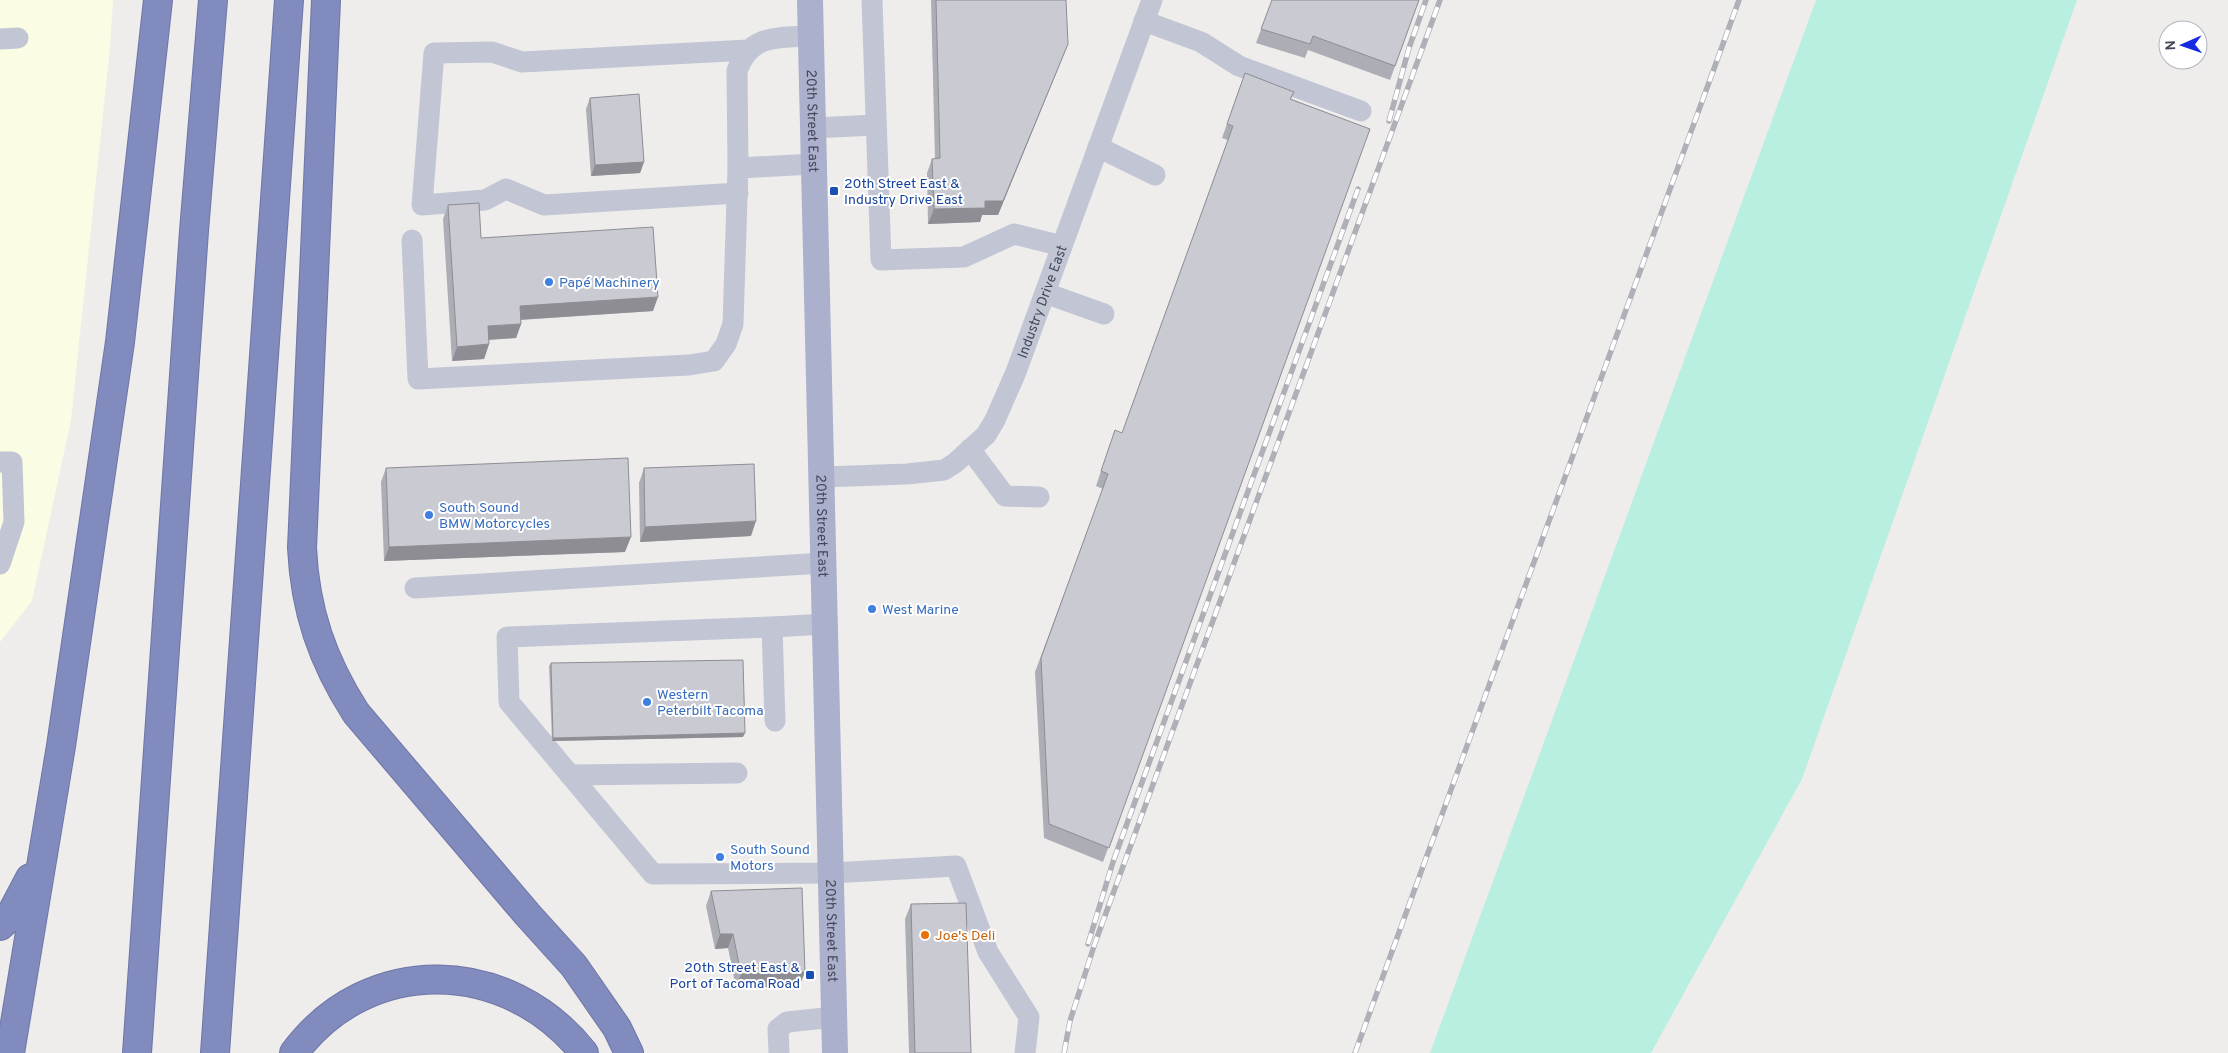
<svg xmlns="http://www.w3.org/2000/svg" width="2228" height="1053" viewBox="0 0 2228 1053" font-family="Overpass,sans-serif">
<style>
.commercial{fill:#fafce3}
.green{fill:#b8efe0}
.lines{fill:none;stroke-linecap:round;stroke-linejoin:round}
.highway-casing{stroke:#6e76a8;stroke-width:30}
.minor{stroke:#c2c6d4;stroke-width:21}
.major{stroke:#abb0cc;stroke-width:26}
.highway{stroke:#828bbd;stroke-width:28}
.rail-casing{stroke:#aeafb7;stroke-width:5.5}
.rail{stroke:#fff;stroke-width:4;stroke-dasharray:11;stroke-linecap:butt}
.wall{fill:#adaeb5}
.shaded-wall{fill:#8d8d93}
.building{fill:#c9cad2;stroke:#8d8d93}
.transit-dot{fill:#1a4fb4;stroke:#fff;stroke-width:2}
.shop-dot{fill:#3f7fe0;stroke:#fff;stroke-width:2}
.food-dot{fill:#e8710a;stroke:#fff;stroke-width:2}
.labels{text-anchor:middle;stroke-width:4;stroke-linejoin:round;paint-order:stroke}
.street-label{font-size:14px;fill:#44485a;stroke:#fff}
.transit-label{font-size:14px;fill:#164399;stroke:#fff;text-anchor:start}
.shop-label{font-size:14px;fill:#366cbe;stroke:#fff;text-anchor:start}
.food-label{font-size:14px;fill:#c56008;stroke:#fff;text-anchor:start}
</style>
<rect width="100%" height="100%" fill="#efedec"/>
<path class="commercial" d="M0 0H113L110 47 71 420 32 601 0 642Z"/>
<path class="green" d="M1816 0H2077L1802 779 1651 1053H1430Z"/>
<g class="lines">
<g class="highway-casing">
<g id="highway">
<path d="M326 0 302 548C305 610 322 660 356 713L527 914 574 966 617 1028 629 1053"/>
<path d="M0 926 9 918 30 878"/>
<path d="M10 1053 61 746 120 342 158 0"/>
<path d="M137 1053 194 231 213 0"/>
<path d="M215 1053 289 0"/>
<path d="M294 1053C368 953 508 957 584 1053"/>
</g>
</g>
<g class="minor">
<path d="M872 0 881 260 964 257 1014 234 1062 246"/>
<path d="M1144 21 1201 42 1239 66 1361 111"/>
<path d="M0 39 18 38"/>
<path d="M813 128 875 125"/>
<path d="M1098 147 1155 175"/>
<path d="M738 168 737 71C750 34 777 38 810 36"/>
<path d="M738 193 544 205 506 189 485 200 422 205 434 53 492 52 522 62 748 50"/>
<path d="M412 240 418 379 689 365 714 361 726 344 733 324 738 168 814 164"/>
<path d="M1045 293 1104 314"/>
<path d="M970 449 1005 496 1039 497"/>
<path d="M0 462H12L14 522 0 564"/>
<path id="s1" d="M823 477 907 474 944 470 955 463 986 435 995 420 1016 372 1152 0"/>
<path d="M415 588 824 563"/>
<path d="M772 627 507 637 509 702 653 874 832 873 956 866 988 952 1029 1017 1025 1053"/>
<path d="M775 721 772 627 826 624"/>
<path d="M570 775 737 773"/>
<path d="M779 1053 778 1029 787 1022 835 1017"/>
</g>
<path class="major" id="s2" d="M810 0 835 1053"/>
<use href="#highway" class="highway"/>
<g class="rail-casing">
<g id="rail">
<path d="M1389 121 1409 48 1426 0"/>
<path d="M1088 944 1113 862 1358 189"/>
<path d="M1064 1053 1070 1021 1095 943 1440 0"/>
<path d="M1355 1053 1739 0"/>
</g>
</g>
<use href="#rail" class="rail"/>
</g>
<g class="wall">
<path d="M931 0H1066L1062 59 998 215H982L980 222 928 224 927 173 932 159H935Z"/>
<path d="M1272 0H1419L1390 80 1308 50 1305 58 1256 43Z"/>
<path d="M1245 73 1294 92 1291 99 1370 129 1103 862 1044 838 1035 672 1103 489 1096 486 1110 444 1122 433 1228 140 1222 138Z"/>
<path d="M590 98 644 162 640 173 591 176 586 109Z"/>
<path d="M448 205 481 238 653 311 521 320V324L516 338 489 340V344L484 359 452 361 443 219Z"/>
<path d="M386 468 625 552 384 561 381 482Z"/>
<path d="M644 468 751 536 640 542 639 483Z"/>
<path d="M551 663 743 737 552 741 549 666Z"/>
<path d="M711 891 805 972 799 986 736 988 728 948 715 949 706 906Z"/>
<path d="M911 904 971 1053H909L905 919Z"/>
</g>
<g class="shaded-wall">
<path d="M1068 44 998 215H982L980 222 928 224 934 209 985 201Z"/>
<path d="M644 162 640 173 591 176 595 165Z"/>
<path d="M658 297 653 311 515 320 520 306Z"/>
<path d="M521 324 516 338 483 340 488 326Z"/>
<path d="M489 344 484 359 452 361 457 347Z"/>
<path d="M756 521 751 536 640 542 645 527Z"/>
<path d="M631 537 625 552 384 561 389 547Z"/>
<path d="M745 733 743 737 552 741 553 738Z"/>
<path d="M720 934H733L728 948 715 949Z"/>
<path d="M805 972 799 986 736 988 741 974Z"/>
</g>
<g class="building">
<path d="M936 0H1066L1068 44 1003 201H985V208L934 209 932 159 940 158Z"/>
<path d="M1272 0H1419L1395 66 1313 36 1310 44 1261 29Z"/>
<path d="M1245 73 1294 92 1290 99 1370 129 1109 848 1049 824 1041 658 1108 474 1101 471 1115 430 1122 433 1233 126 1227 124Z"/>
<path d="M639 94 644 162 595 165 590 98Z"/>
<path d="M479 203 481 238 653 227 658 297 520 306 521 324 488 326 489 344 457 347 448 205Z"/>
<path d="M628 458 631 537 389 547 386 468Z"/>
<path d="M754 464 756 521 645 527 644 468Z"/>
<path d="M743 660 745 733 553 738 551 663Z"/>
<path d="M802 888 805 972 741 974 733 934H720L711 891Z"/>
<path d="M966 903 971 1053H915L911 904Z"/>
</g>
<g class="transit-dot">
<rect x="829" y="186" width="10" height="10" rx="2.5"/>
<rect x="805" y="970" width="10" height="10" rx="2.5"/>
</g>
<g class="shop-dot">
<circle cx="549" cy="282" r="5"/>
<circle cx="429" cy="515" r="5"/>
<circle cx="872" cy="609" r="5"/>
<circle cx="647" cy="702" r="5"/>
<circle cx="720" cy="857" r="5"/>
</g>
<circle class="food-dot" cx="925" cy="935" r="5"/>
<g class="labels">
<g class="street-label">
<text dy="5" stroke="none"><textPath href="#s2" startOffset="121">20th Street East</textPath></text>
<text dy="5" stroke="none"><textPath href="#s1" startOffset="321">Industry Drive East</textPath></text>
<text dy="5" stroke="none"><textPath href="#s2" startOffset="526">20th Street East</textPath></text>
<text dy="5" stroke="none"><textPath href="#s2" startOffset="931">20th Street East</textPath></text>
</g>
<g class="transit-label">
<text x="844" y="188">20th Street East &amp;<tspan x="844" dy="16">Industry Drive East</tspan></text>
<text x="800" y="972" text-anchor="end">20th Street East &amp;<tspan x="800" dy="16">Port of Tacoma Road</tspan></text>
</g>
<g class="shop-label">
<text x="559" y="287">Papé Machinery</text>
<text x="439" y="512">South Sound<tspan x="439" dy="16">BMW Motorcycles</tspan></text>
<text x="882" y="614">West Marine</text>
<text x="657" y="699">Western<tspan x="657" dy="16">Peterbilt Tacoma</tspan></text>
<text x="730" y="854">South Sound<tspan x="730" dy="16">Motors</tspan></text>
</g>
<g class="food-label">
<text x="935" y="940">Joe's Deli</text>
</g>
</g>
<g transform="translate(2183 45) rotate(268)"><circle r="24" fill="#ffffff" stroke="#b4b6bd"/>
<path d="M0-4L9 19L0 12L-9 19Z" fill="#162adf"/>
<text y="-8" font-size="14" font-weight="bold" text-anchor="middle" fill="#44485a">N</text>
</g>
</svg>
